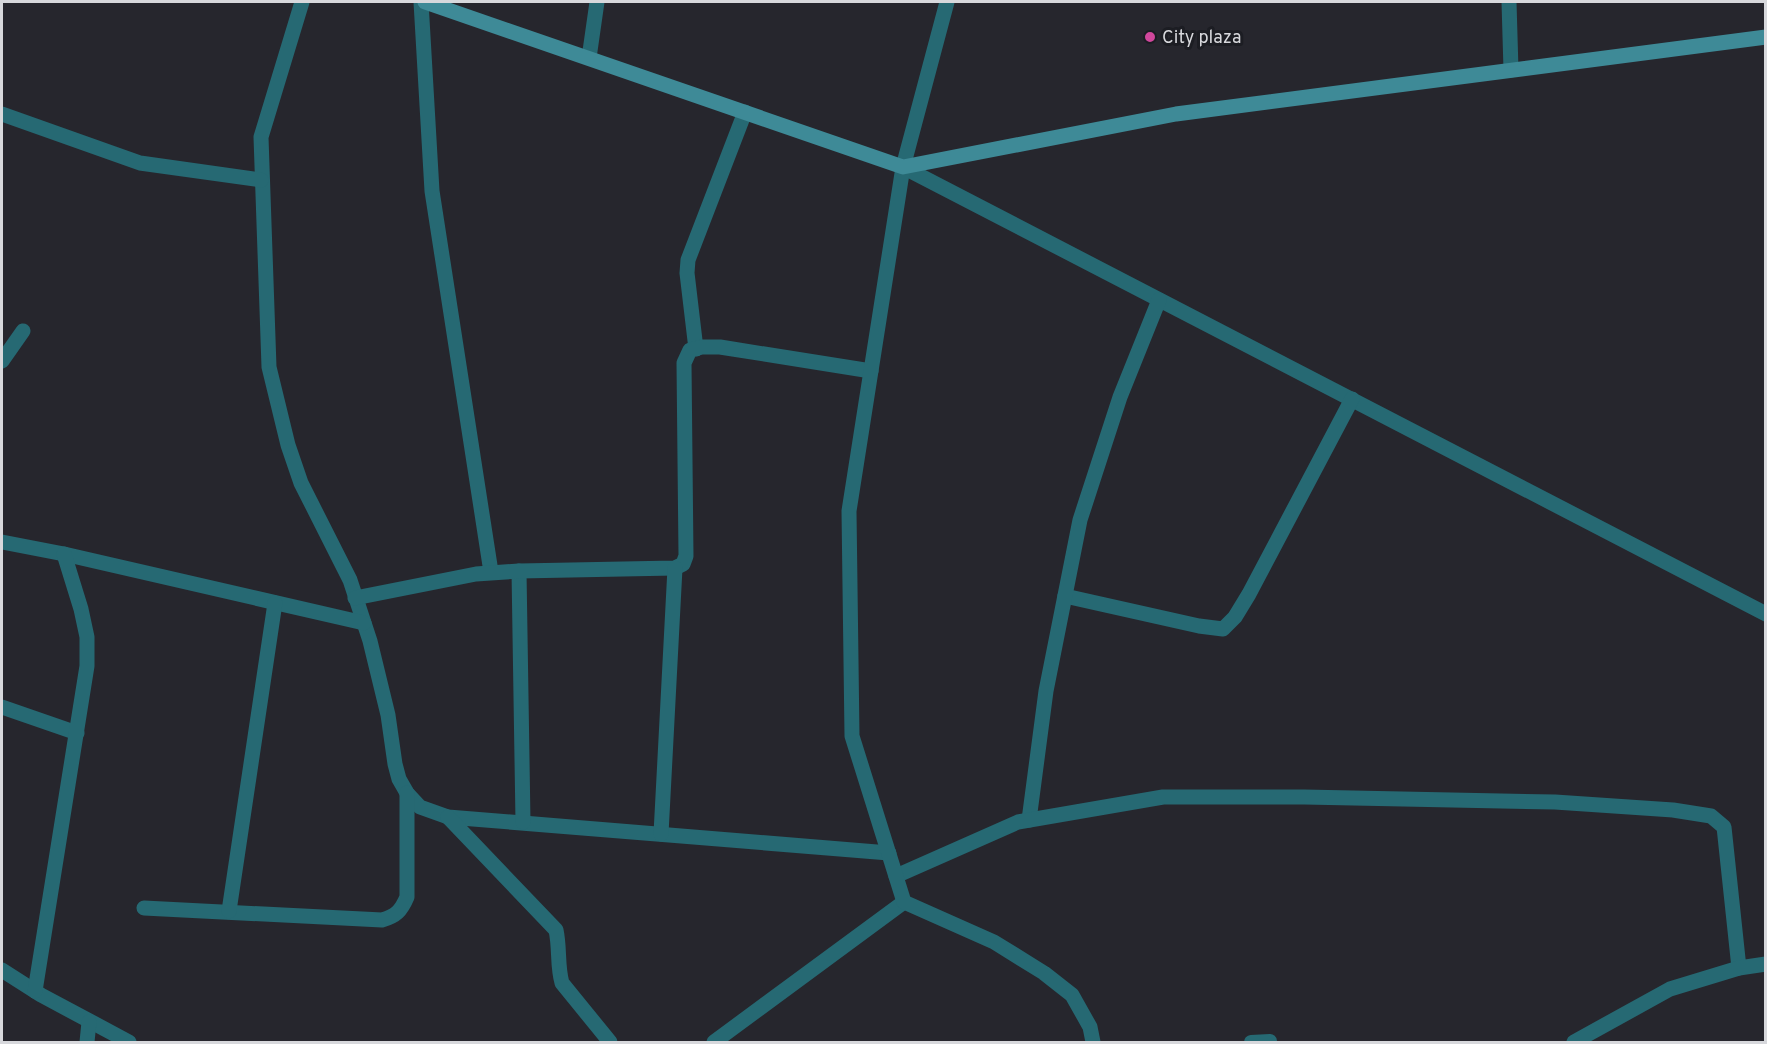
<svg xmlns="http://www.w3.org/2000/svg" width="1767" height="1044" viewBox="0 0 1767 1044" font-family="Overpass,sans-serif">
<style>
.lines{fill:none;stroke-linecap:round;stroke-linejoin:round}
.service{stroke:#266973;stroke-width:14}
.minor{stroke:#266973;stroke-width:15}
.tertiary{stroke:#266973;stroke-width:15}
.secondary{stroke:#3e8a97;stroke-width:15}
.hotel-dot{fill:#d1479c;stroke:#1c1d23;stroke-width:2}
.labels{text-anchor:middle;stroke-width:6;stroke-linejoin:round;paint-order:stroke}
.poi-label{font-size:18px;fill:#d7d8dc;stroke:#1c1d23;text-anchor:start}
</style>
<rect width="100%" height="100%" fill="#26262d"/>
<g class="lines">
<path class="service" d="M1251 1042 1270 1041"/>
<g class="minor">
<path d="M302 2 261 137 269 367 288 445 301 483 350 580 370 641 388 715 395 764 399 779 407 793 420 807 448 817 889 853"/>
<path d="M421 2 432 191 491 572"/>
<path d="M1509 2 1511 70"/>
<path d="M589 58 597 2"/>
<path d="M2 114 140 163 261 180"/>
<path d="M903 167 1766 614"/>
<path d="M696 349 687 273 688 260 745 112"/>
<path d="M2 361 23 331"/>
<path d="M2 542 64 554 364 623"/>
<path d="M519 571 523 822"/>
<path d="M1065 596 1199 626 1223 629 1235 617 1249 594 1352 399"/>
<path d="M355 598 476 574 519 571 675 568 683 564 686 556 684 363 690 350 702 347H720L871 371"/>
<path d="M2 707 77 733"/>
<path d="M448 817 556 930C560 948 557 966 562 983L610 1042"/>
<path d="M1029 820 1046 691 1080 520 1120 397 1159 300"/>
<path d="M661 834 675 568"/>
<path d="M896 876 1018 822 1163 797H1304L1555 802 1673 810 1711 816 1724 827 1739 968"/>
<path d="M144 908 382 920C396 916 401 911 407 897V793"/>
<path d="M229 911 275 603"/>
<path d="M2 970 41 995 129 1042"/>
<path d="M35 991 87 666V637L81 609 64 554"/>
<path d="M87 1042 89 1022"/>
<path d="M714 1042 904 902"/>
<path d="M1574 1042 1670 989 1739 968 1766 964"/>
</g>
<path class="tertiary" d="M947 2 903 167 849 511 852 736 904 902 994 942 1044 973 1072 995 1090 1027 1093 1042"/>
<path class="secondary" d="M425 2 903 167 1176 114 1766 37"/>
</g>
<circle class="hotel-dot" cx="1150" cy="37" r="6"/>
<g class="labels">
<g class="poi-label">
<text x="1162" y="43">City plaza</text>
</g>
</g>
<rect width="1767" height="1044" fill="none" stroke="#d7d8dc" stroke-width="6"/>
</svg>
